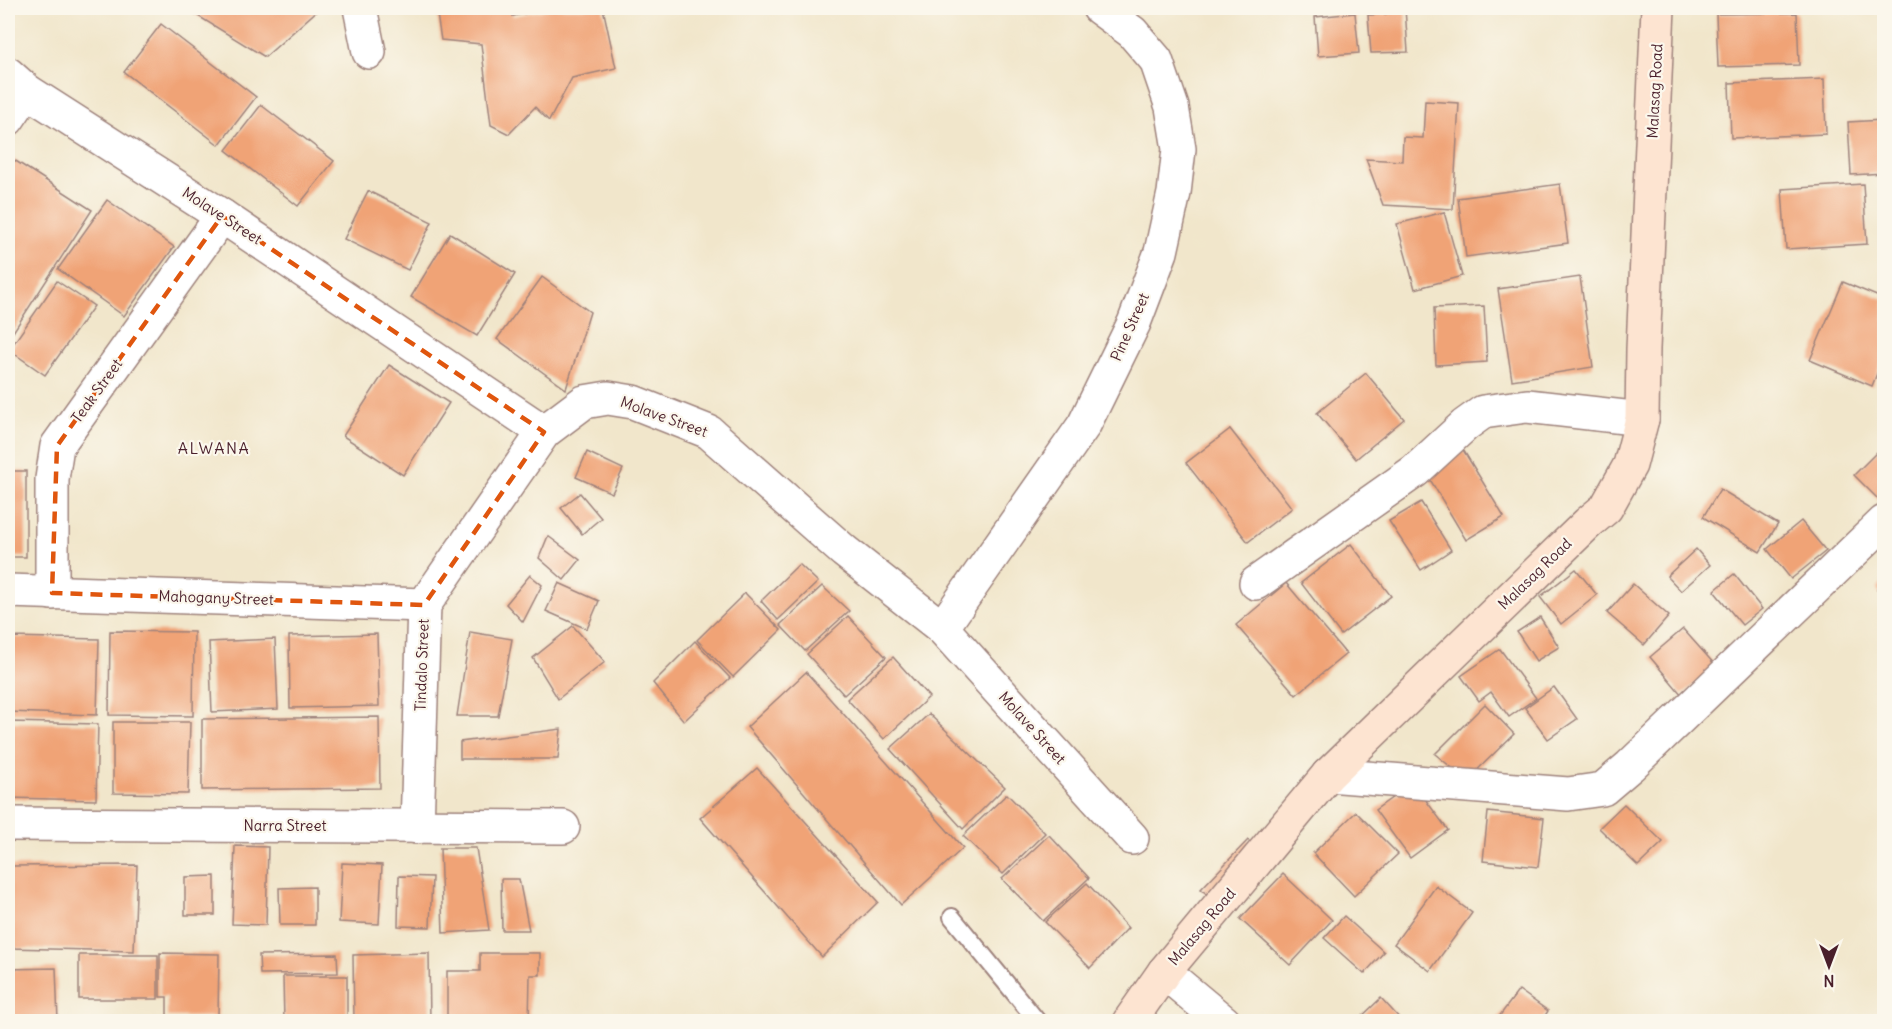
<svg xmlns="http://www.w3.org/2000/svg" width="1892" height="1029" viewBox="0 0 1892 1029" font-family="Delius,sans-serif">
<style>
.building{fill:#f0a376}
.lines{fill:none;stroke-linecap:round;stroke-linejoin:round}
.lane-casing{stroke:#9e827b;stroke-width:20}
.street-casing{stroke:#9e827b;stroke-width:36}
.secondary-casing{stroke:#9e827b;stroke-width:36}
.lane{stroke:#fff;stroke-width:16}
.street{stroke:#fff;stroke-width:33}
.secondary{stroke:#fde4d1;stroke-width:33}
.marked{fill:none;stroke:#e0560e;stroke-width:4.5;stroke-dasharray:12 8;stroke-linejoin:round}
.labels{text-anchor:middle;stroke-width:4.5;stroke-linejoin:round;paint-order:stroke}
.street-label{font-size:15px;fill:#4a1f2b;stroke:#fbf7ec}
.neighbourhood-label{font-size:16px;letter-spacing:1.5px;fill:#4a1f2b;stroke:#fbf7ec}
</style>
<rect width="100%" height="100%" fill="#fbf7ec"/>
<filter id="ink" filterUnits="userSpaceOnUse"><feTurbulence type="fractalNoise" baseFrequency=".0167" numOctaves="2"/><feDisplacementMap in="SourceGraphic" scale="12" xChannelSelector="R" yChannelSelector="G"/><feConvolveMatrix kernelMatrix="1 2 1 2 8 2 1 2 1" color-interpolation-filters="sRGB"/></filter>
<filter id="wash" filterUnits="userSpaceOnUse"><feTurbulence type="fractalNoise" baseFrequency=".008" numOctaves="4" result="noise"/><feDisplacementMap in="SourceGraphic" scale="24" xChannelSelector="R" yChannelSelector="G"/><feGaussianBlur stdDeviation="1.35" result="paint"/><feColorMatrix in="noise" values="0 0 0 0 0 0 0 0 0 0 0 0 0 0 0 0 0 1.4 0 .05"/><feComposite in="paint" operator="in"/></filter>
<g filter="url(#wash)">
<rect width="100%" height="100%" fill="#f1e6cb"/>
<g id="blocks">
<g class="building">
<path d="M185 8H320L265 57Z"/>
<path d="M436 8H511L513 16 552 8H603L616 68 572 78 549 121 535 107 509 134 491 125 481 44 441 40Z"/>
<path d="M1386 8H1405L1408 52 1371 53 1368 15 1386 14Z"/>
<path d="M1355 13 1359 53 1318 56 1315 17Z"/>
<path d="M1797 13 1799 65 1718 67 1716 14Z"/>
<path d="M161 24 256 97 219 145 124 72Z"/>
<path d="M1824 79 1826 134 1731 138 1729 83Z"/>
<path d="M1425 101 1459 103 1453 209 1383 205 1366 159 1402 161 1403 137 1423 138Z"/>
<path d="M261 105 334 161 298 206 226 150Z"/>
<path d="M1883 120 1884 173 1851 175 1848 122Z"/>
<path d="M8 156 92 210 8 340Z"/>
<path d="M1560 184 1568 243 1466 257 1458 198Z"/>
<path d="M1863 184 1867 244 1786 249 1782 189Z"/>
<path d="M368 191 432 222 408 270 344 239Z"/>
<path d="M107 200 174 247 124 316 58 269Z"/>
<path d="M1444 212 1462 276 1415 289 1397 224Z"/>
<path d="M450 233 515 274 477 336 411 297Z"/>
<path d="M542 277 590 312 566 389 497 339Z"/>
<path d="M1580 277 1593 367 1512 380 1498 289Z"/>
<path d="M57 281 94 306 45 375 9 350Z"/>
<path d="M1843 282 1884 299V356L1872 386 1810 360Z"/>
<path d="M1484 306 1487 362 1436 365 1434 308Z"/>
<path d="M389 365 449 403 403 475 343 436Z"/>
<path d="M1366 373 1404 419 1356 459 1317 413Z"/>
<path d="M1230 429 1292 508 1248 542 1186 463Z"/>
<path d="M1884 445V505L1854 475Z"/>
<path d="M1462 448 1504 517 1466 540 1425 471Z"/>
<path d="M587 452 623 469 612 493 576 477Z"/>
<rect x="8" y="471" width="18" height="86"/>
<path d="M1720 489 1778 524 1760 552 1703 517Z"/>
<path d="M580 493 601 518 582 534 561 508Z"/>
<path d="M1421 502 1451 550 1421 570 1389 521Z"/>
<path d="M1801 521 1826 551 1791 579 1767 549Z"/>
<path d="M548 536 580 560 564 580 539 558Z"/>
<path d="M1351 544 1391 596 1341 635 1301 583Z"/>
<path d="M1696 549 1710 565 1681 591 1667 576Z"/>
<path d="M799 564 818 582 778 620 761 601Z"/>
<path d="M1576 569 1597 595 1561 624 1540 597Z"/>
<path d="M1734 574 1762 609 1742 625 1714 591Z"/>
<path d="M530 575 542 585 523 622 506 604Z"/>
<path d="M1884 581V597L1877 590Z"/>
<path d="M559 583 599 601 587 629 546 611Z"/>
<path d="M1286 583 1346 654 1296 695 1236 625Z"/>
<path d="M1633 584 1669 616 1644 645 1607 613Z"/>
<path d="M822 586 849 611 805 651 780 625Z"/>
<path d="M745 593 781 630 733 677 697 640Z"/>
<path d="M848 616 886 657 844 695 807 654Z"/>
<path d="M1540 617 1559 647 1536 661 1517 632Z"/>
<path d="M573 626 605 662 558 699 533 658Z"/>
<path d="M1683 629 1716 666 1682 695 1650 657Z"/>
<path d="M110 631 194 632 193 716 109 715Z"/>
<path d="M470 632 512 639 498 716H457Z"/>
<path d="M377 634 379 706 290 708 289 636Z"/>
<path d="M9 637 99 639 97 715 8 712Z"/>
<path d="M275 639 278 709 212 712 209 642Z"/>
<path d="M695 641 730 678 684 721 653 683Z"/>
<path d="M1500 649 1536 698 1509 717 1491 692 1479 701 1461 676Z"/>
<path d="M893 657 929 697 884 739 847 699Z"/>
<path d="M806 672 963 848 901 905 747 727Z"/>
<path d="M1554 687 1577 719 1548 739 1525 708Z"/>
<path d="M1485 704 1514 734 1467 780 1435 754Z"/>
<path d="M929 714 1005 787 963 829 890 749Z"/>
<path d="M379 717 380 788 202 790V719Z"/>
<path d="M9 722 98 724 96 800 8 798Z"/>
<path d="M113 722H190L188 794 113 793Z"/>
<path d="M561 729 558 759H460V742Z"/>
<path d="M757 768 878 902 822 957 700 818Z"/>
<path d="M1413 783 1448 830 1410 858 1375 810Z"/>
<path d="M1007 794 1045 833 1003 874 963 836Z"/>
<path d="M1624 804 1663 842 1638 866 1599 828Z"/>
<path d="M1356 812 1398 854 1354 896 1313 853Z"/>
<path d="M1488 812 1544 818 1538 867 1483 861Z"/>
<path d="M1049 835 1089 878 1043 921 1002 879Z"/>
<path d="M1248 840 1260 852 1213 900 1201 889Z"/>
<path d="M235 846 268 847 266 925 232 924Z"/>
<path d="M440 848H476L489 930 443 933Z"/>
<path d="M342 863 382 865 379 924 339 922Z"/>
<path d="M137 865 134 951 8 948V866Z"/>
<path d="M1283 874 1332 920 1290 965 1240 919Z"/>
<path d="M215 876V915H185V877Z"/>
<path d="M399 876 432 877 430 927 398 926Z"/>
<path d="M501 879H519L529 930H502Z"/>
<path d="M1087 883 1128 928 1090 968 1045 922Z"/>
<path d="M1436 886 1472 913 1430 971 1394 944Z"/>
<path d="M315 887V925H280L279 888Z"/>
<path d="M1344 916 1384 952 1364 974 1324 938Z"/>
<path d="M160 953 219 954 218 1017H167V997H160Z"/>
<path d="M429 953 430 1022H354L353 955Z"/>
<path d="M480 953H540V975H530L529 1022H447V971H480Z"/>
<path d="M337 954 338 973 260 974 259 955Z"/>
<rect x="79" y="955" width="79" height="44"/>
<path d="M56 968 58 1022H8V969Z"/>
<path d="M283 976H347V1022H284Z"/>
<path d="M1519 990 1548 1011 1541 1022H1495Z"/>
<path d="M1381 998 1403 1022H1356Z"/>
</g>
</g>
</g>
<g filter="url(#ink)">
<use href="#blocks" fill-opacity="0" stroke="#9e827b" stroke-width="1.5"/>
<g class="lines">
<g class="lane-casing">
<path id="lane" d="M952 917 1038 1022"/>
</g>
<g class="street-casing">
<g id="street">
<path d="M360 8 369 52"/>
<path d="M8 74 27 91 222 216 544 432 584 402 608 398 633 402 709 432 844 551 942 628 1132 838"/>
<path d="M8 119 27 91"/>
<path d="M1256 583 1415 471 1465 425 1483 412 1527 406 1642 419"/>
<path d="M8 591 424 605"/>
<path d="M52 593V479L57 446 222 216"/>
<path d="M942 628 1084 425 1134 323 1161 252 1174 193 1179 149 1172 107 1156 60 1132 32 1099 8"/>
<path d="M1328 775 1568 794 1603 789 1630 766 1884 522"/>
<path d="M8 824 563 827"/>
<path d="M417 827 424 605 544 432"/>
<path d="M1164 972 1224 1022"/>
</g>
</g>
<g class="secondary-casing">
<path id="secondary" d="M1129 1022 1164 972 1328 775 1588 523 1606 508 1630 465 1642 419 1643 349 1658 8"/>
</g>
<use href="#lane" class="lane"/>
<use href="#street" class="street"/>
<use href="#secondary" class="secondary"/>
</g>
</g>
<path class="marked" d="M222 216 544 432 424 605 52 593 57 446Z"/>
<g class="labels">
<g class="street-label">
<text transform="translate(1655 91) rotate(-87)" y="5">Malasag Road</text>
<text transform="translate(222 216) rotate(33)" y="5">Molave Street</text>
<text transform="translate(1130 327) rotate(-66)" y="5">Pine Street</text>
<text transform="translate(97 391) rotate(-54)" y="5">Teak Street</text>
<text transform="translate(664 417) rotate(20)" y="5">Molave Street</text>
<text transform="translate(1535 574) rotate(-44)" y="5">Malasag Road</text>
<text transform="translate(216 598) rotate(2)" y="5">Mahogany Street</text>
<text transform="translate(422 665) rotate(-88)" y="5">Tindalo Street</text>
<text transform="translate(1032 728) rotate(48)" y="5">Molave Street</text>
<text x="285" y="831">Narra Street</text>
<text transform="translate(1202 927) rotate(-50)" y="5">Malasag Road</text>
</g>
<g class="neighbourhood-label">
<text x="214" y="454">ALWANA</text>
</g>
</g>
<rect width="1892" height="1029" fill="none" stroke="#fbf7ec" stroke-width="30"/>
<g transform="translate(1829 966) rotate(180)" stroke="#fbf7ec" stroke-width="4.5" paint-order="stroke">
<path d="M0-4.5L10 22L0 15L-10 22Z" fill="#4a1f2b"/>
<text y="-9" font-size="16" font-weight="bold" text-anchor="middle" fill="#4a1f2b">N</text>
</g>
</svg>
